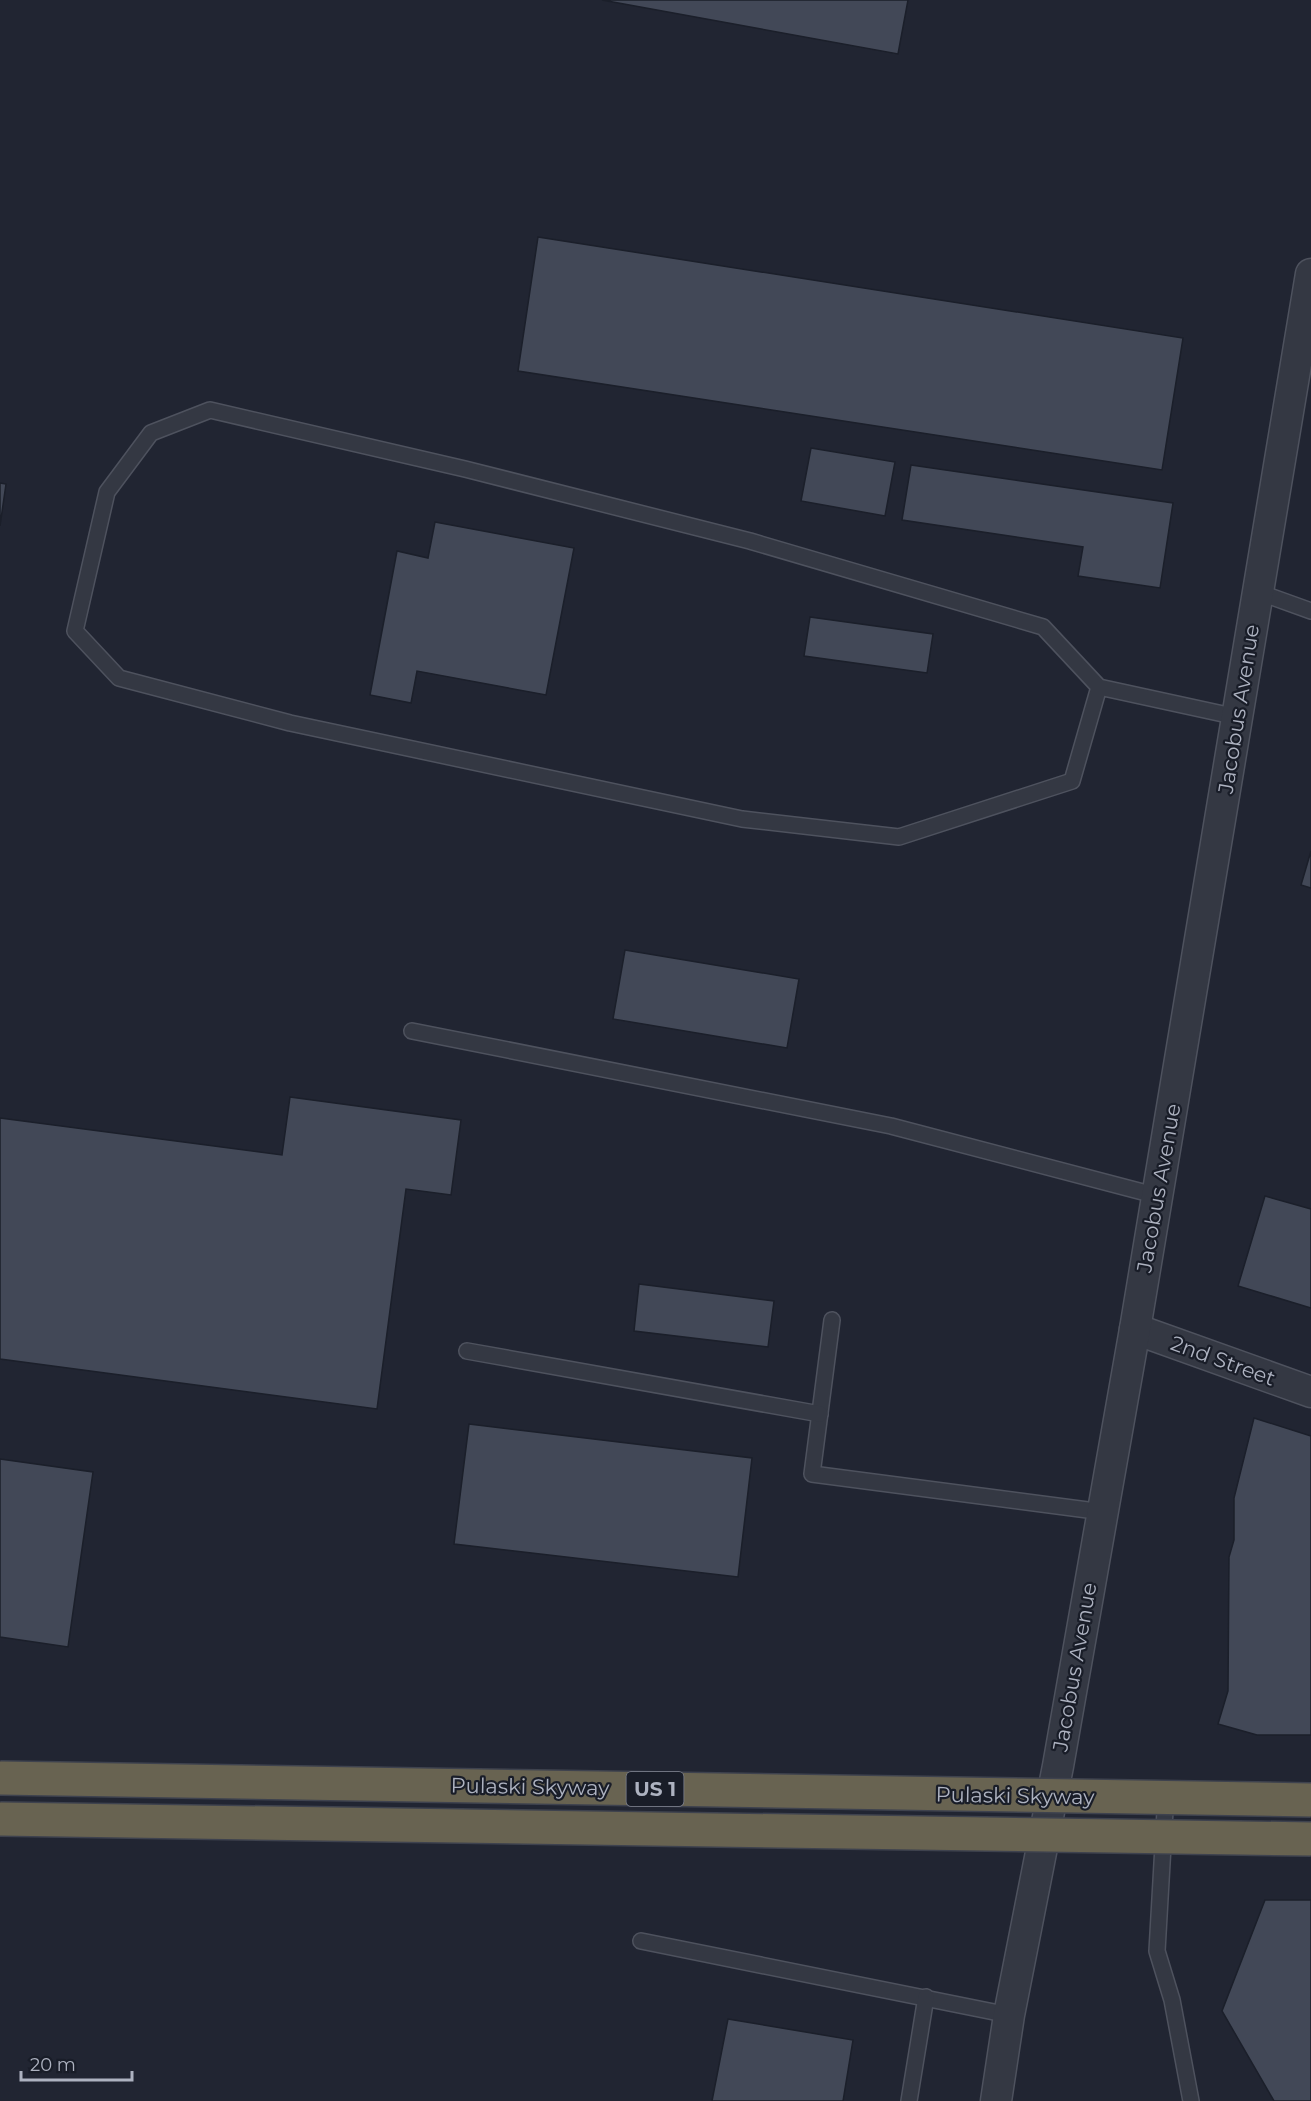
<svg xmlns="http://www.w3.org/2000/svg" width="1311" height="2101" viewBox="0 0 1311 2101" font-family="Montserrat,sans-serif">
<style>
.building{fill:#424857;stroke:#1b1f2a;stroke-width:1.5}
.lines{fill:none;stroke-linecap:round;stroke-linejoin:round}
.service-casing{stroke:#4e525e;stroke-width:18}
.minor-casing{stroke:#4e525e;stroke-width:33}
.service{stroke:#343843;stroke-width:15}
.minor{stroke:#343843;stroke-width:30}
.motorway-bridge-casing{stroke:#3e424e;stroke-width:36;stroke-linecap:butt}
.motorway-bridge{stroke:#686351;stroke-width:33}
.labels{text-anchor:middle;stroke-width:4.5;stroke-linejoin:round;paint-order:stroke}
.shield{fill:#191d28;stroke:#818592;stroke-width:1.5}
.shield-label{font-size:20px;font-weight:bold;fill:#adb2c0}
.street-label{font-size:21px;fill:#adb2c0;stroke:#191d28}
</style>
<rect width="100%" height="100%" fill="#212532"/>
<g class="building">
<path d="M602 0H908L898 54Z"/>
<path d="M538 237 1183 338 1162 470 518 371Z"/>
<path d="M811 448 895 462 885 516 801 501Z"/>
<path d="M911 465 1173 503 1160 588 1078 576 1083 547 902 520Z"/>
<path d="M0 483 6 484 0 526Z"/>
<path d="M435 522 574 548 546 695 417 671 411 703 370 695 397 551 428 558Z"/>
<path d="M810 617 933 634 927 673 804 656Z"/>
<path d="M1311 851V888L1301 885Z"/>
<path d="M625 950 799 979 787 1048 613 1019Z"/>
<path d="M290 1097 461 1120 451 1195 406 1189 377 1409 0 1359V1118L282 1155Z"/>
<path d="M1265 1196 1311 1209V1308L1238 1286Z"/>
<path d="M639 1284 774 1301 768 1347 634 1331Z"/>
<path d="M1254 1418 1311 1436V1735H1257L1218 1724 1228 1691 1229 1557 1234 1540V1498Z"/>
<path d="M469 1424 752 1458 738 1577 454 1544Z"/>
<path d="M0 1459 93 1472 68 1647 0 1637Z"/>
<path d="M1265 1900H1311V2101H1274L1222 2011Z"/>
<path d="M728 2019 853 2040 843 2101H712Z"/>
</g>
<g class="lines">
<g class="service-casing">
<g id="service">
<path d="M1258 592 1311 611"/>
<path d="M1099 687 1072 781 899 837 742 819 290 723 119 678 75 631 107 492 151 433 210 410 465 469 750 541 1043 627 1099 687 1237 717"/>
<path d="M412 1031 891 1126 1158 1196"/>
<path d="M832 1320 812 1474 1103 1512"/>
<path d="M467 1351 820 1414"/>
<path d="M1166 1793 1157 1951 1172 2000 1191 2101"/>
<path d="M641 1941 1009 2015"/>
<path d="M909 2101 926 1997"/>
</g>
</g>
<g class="minor-casing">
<g id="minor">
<path d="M1135 1329 1311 1392"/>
<path d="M996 2101 1009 2015 1058 1766 1135 1329 1311 274"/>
</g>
</g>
<use href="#service" class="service"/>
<use href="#minor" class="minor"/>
<g class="motorway-bridge-casing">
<g id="motorway-bridge">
<path d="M0 1778 1311 1800"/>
<path d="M0 1819 1311 1839"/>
</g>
</g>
<use href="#motorway-bridge" class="motorway-bridge"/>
</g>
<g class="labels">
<rect class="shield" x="626.5" y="1772" width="57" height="34" rx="4.5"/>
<g class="shield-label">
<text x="655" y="1796">US 1</text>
</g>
<g class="street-label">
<text transform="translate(1239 709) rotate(-81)" y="7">Jacobus Avenue</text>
<text transform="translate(1159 1188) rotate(-80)" y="7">Jacobus Avenue</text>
<text transform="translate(1223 1361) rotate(20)" y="7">2nd Street</text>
<text transform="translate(1075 1667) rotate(-80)" y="7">Jacobus Avenue</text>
<text transform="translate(530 1787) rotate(1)" y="7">Pulaski Skyway</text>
<text transform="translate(1015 1796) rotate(1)" y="7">Pulaski Skyway</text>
</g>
</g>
<path d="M21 2071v9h111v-9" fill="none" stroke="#adb2c0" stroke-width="3"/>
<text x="30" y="2071" font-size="18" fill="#adb2c0" stroke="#191d28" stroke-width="4.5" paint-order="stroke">20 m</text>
</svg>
